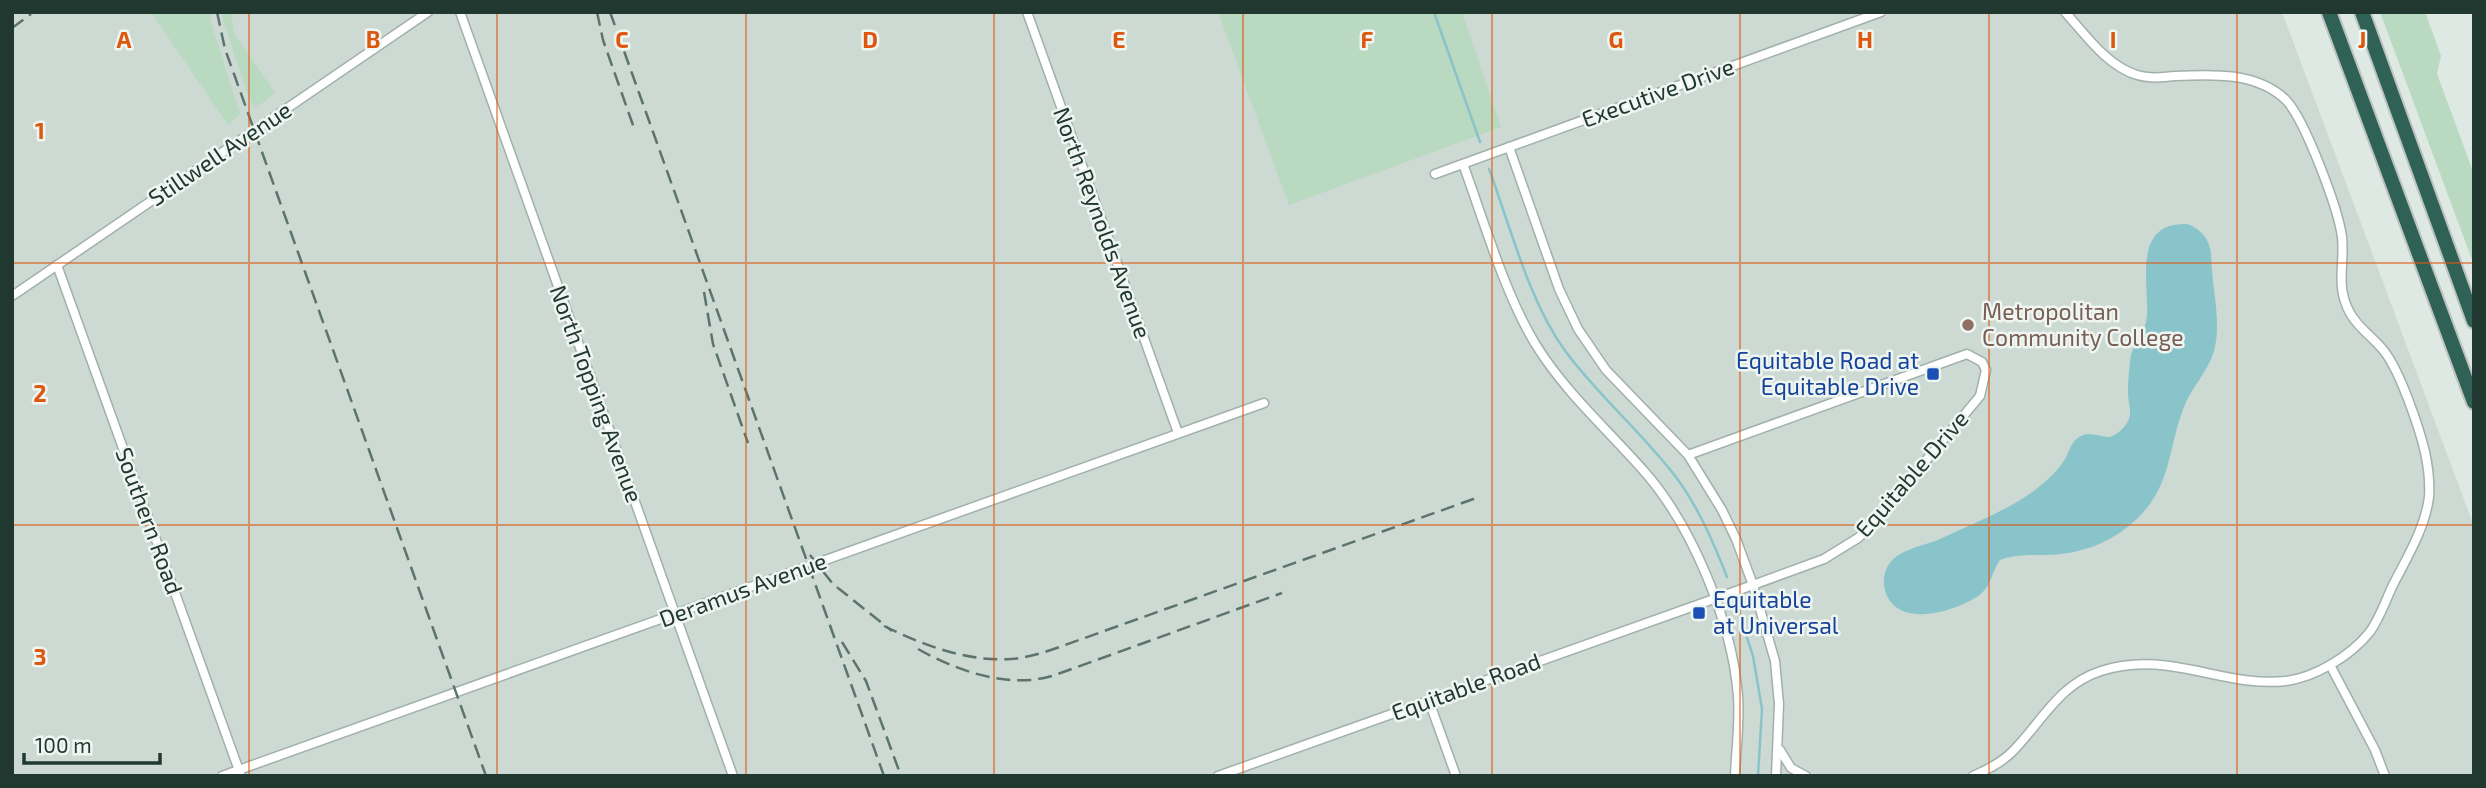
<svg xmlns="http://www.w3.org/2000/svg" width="2486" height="788" viewBox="0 0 2486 788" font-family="'Exo 2',sans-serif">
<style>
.built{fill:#cdd9d3}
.green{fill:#b9d9c0}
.water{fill:#89c4cb}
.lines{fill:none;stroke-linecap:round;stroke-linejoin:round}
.stream{stroke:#89c4cb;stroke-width:2.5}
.street-casing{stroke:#a2b0ab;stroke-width:11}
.highway-casing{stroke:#bcc3c1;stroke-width:18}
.street{stroke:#fff;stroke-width:8}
.highway{stroke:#2f6255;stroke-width:14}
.rail{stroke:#5b746c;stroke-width:2.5;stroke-dasharray:14 7;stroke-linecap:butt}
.grid{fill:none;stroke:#de570e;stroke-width:2;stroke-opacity:0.55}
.education-dot{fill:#8d6e63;stroke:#eff6f2;stroke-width:2.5}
.transit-dot{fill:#1a4fb4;stroke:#eff6f2;stroke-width:2.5}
.labels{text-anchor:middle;stroke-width:5;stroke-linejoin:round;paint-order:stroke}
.street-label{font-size:23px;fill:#213831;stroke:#eff6f2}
.education-label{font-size:23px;fill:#785e54;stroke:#eff6f2;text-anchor:start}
.transit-label{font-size:23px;fill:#164399;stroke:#eff6f2;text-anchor:end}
.grid-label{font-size:23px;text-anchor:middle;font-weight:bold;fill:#de570e;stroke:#eff6f2;stroke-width:5;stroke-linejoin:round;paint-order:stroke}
</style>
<rect width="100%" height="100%" fill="#dfe9e4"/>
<path class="built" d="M12 12H2282L2474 526V776H12Z"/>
<g class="green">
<path d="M151 12H211V22L240 114 228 125Z"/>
<path d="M222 12H231L234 33 275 93 256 108 250 101 223 21Z"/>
<path d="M1218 12H1462L1501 127 1289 205Z"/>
<path d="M2380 12H2425L2441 56 2437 74 2474 174V265Z"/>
</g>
<path class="water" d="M2187 224C2197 227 2206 235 2209 245 2212 253 2211 263 2212 271 2214 297 2221 325 2214 351 2209 369 2194 385 2186 402 2166 449 2174 489 2130 525 2106 545 2078 554 2047 555 2031 555 2015 554 2000 560 1991 572 1992 587 1978 596 1956 611 1902 628 1887 596 1883 588 1883 578 1886 570 1894 549 1922 547 1940 539 1976 522 2018 507 2047 480 2054 474 2060 467 2065 459 2069 452 2071 442 2079 437 2089 430 2099 437 2110 437 2118 434 2125 428 2129 419 2132 411 2128 402 2128 393 2128 381 2129 367 2131 355 2135 341 2146 331 2147 316 2149 282 2132 222 2187 224Z"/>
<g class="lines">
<g class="stream">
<path d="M1434 12 1480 142"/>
<path d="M1489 169C1511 228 1529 302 1566 352 1598 395 1639 430 1672 472 1696 502 1713 541 1727 577"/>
<path d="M1736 604 1753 656 1762 709 1758 776"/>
</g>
<g class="street-casing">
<g id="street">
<path d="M460 12 733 776"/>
<path d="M1027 12 1178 433"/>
<path d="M1509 147 1559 289 1578 329 1606 370 1688 455 1722 510 1736 539 1753 585 1775 661 1779 704 1776 776"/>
<path d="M1463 164C1484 221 1505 295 1536 345 1565 392 1607 429 1643 470 1692 525 1732 622 1738 696 1740 722 1736 750 1735 776"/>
<path d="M1435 174 1881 12"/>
<path d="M57 265 241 776"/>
<path d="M12 296 428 12"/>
<path d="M2330 665 2375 750 2385 776"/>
<path d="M1429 701 1456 776"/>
<path d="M1780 750 1791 768 1806 776"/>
<path d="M222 776 1264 403"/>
<path d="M1218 776 1753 585 1824 559 1858 538 1871 526 1980 396 1986 370 1982 362 1967 354 1688 455"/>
<path d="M1973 776C1987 770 2001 763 2012 752 2041 723 2059 684 2101 671 2167 649 2223 688 2286 681 2316 677 2350 656 2369 633 2379 620 2385 602 2392 587 2406 559 2425 529 2429 497 2430 483 2428 466 2425 452 2419 427 2400 371 2384 351 2373 337 2358 328 2350 313 2335 286 2345 264 2342 237 2338 208 2305 120 2286 100 2257 72 2213 74 2175 76 2162 77 2150 79 2137 75 2107 66 2085 34 2065 12"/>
</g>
</g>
<g class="highway-casing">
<g id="highway">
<path d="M2329 12 2474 402"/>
<path d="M2362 12 2474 321"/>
</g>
</g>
<use href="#street" class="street"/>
<use href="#highway" class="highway"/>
<g class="rail">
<path d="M217 12 225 49 486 776"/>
<path d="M597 12 603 40 634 128"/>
<path d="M610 12 884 776"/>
<path d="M12 28 31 14"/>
<path d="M704 292 713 344 748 443"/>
<path d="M810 555 833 584 892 631"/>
<path d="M884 626C923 645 967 662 1011 659 1034 657 1057 648 1079 640L1479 497"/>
<path d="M842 642 866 681 901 776"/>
<path d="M918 649C957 671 1011 690 1055 675L1282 593"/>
</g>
</g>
<path class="grid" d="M249 12V776M497 12V776M746 12V776M994 12V776M1243 12V776M1492 12V776M1740 12V776M1989 12V776M2237 12V776M12 263H2474M12 525H2474"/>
<circle class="education-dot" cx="1968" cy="325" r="7"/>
<g class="transit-dot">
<rect x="1926" y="367" width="14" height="14" rx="3.5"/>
<rect x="1692" y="606" width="14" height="14" rx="3.5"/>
</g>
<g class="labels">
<g class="street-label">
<text transform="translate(1658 93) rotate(-20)" y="8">Executive Drive</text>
<text transform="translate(220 154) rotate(-34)" y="8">Stillwell Avenue</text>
<text transform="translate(1102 223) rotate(70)" y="8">North Reynolds Avenue</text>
<text transform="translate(596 394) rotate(70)" y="8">North Topping Avenue</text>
<text transform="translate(1912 474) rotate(-49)" y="8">Equitable Drive</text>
<text transform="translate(149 521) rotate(70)" y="8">Southern Road</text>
<text transform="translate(743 590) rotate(-20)" y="8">Deramus Avenue</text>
<text transform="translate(1466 687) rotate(-20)" y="8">Equitable Road</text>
</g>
<g class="education-label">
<text x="1982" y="320">Metropolitan<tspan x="1982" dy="26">Community College</tspan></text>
</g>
<g class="transit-label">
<text x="1919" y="369">Equitable Road at<tspan x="1919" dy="26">Equitable Drive</tspan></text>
<text x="1713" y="608" text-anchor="start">Equitable<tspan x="1713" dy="26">at Universal</tspan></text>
</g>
</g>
<g class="grid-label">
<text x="124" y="48">A</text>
<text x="373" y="48">B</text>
<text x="622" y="48">C</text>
<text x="870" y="48">D</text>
<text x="1119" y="48">E</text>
<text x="1367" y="48">F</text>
<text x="1616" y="48">G</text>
<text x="1865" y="48">H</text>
<text x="2113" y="48">I</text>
<text x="2362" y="48">J</text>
<text x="40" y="139">1</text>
<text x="40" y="402">2</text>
<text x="40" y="665">3</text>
</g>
<rect width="2486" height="788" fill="none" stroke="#213831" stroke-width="28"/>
<path d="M24 753v10h136v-10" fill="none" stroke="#213831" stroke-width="3.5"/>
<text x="35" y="753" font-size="21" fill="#213831" stroke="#eff6f2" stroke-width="5" paint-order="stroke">100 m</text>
</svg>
